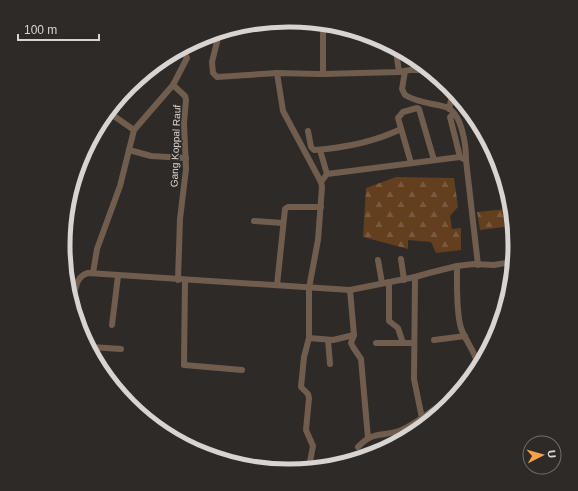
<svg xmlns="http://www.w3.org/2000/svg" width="578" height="491" viewBox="0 0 578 491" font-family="Helvetica,sans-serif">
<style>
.forest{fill:url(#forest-firs)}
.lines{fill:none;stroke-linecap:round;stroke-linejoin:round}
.minor{stroke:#705d4e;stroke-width:6}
.labels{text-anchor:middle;stroke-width:3;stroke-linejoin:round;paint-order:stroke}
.street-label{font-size:10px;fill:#d7d4d2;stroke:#2e2a27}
.rim{fill:none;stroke:#d7d4d2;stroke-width:5}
</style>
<defs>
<pattern id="forest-firs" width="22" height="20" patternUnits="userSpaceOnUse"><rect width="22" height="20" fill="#633f1e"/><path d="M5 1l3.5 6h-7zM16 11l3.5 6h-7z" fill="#795a3e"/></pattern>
</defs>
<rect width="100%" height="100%" fill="#2e2a27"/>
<g class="forest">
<path d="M396 177 454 178 458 207 450 216 452 229 461 228V250L436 253 431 242 408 240V249L363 237 366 188Z"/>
<path d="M507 209 511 226 480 230 477 212Z"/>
</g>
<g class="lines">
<g class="minor">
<path d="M219 34 212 62 213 73 217 77 277 73 319 74H323V27"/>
<path d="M396 51 399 72"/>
<path d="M405 71 402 89 405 95C418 103 432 103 446 107 462 113 466 145 466 160"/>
<path d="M277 73 283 111 321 182 322 187 318 240 309 288V338L304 357 301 387 308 394 309 398 306 430 313 446 309 467"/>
<path d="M323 74 399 72 410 70H424"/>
<path d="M449 109 453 92"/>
<path d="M454 114 450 117 460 157"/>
<path d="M134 130 173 85"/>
<path d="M308 131 311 147 314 150C343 148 374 142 401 129"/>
<path d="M129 150 151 156 186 158"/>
<path d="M320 150 327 174"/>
<path d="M411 163 398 118 403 112 417 108 419 109 434 160"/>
<path d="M321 182 327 174 460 157 466 160 478 265"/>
<path d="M254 221 283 223"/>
<path d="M401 259 404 280"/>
<path d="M378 260 382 283"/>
<path d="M457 266C457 283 456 312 461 328 465 340 474 350 477 362"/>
<path d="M93 273 97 249 120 186 134 130 111 114"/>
<path d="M415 277 414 379 422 418 443 403"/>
<path d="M178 280 180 219 186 169 184 123 186 100 185 96 173 85 187 58 185 54 178 53"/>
<path d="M185 280 184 365 242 370"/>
<path d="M389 282V321L398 328 403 343"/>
<path d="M277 285 285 209 288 207H321"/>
<path d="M350 290 354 335 351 343 353 347 361 359 368 438"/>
<path d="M74 296C76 286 77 276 88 273L350 290 415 277 429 273 457 266 474 264 494 265 511 262"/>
<path d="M112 325 118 276"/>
<path d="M309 338 333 340 354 335"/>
<path d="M328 340 330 364"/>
<path d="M434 340 465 336"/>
<path d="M376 343H414"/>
<path d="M91 347 121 349"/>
<path d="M358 447C373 431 380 437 399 431 407 428 414 423 422 418"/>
</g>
</g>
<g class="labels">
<g class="street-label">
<text transform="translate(175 146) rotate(-88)" y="4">Gang Koppal Rauf</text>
</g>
</g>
<path d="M0 0H578V491H0ZM288 27H290A218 218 0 0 1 508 245V246A218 218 0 0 1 290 464H288A218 218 0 0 1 70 246V245A218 218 0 0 1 288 27Z" fill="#2e2a27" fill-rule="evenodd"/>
<path class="rim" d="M288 27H290A218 218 0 0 1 508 245V246A218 218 0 0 1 290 464H288A218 218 0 0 1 70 246V245A218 218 0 0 1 288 27Z"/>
<g transform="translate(542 455) rotate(84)"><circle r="19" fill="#2e2a27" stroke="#726e6b"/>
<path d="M0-3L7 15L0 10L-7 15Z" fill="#f8a04b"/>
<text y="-6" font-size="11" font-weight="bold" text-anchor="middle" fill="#d7d4d2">U</text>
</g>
<path d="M18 34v6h81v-6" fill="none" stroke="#d7d4d2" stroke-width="2"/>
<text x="24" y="34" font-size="12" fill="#d7d4d2" stroke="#2e2a27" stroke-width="3" paint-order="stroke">100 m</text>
</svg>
